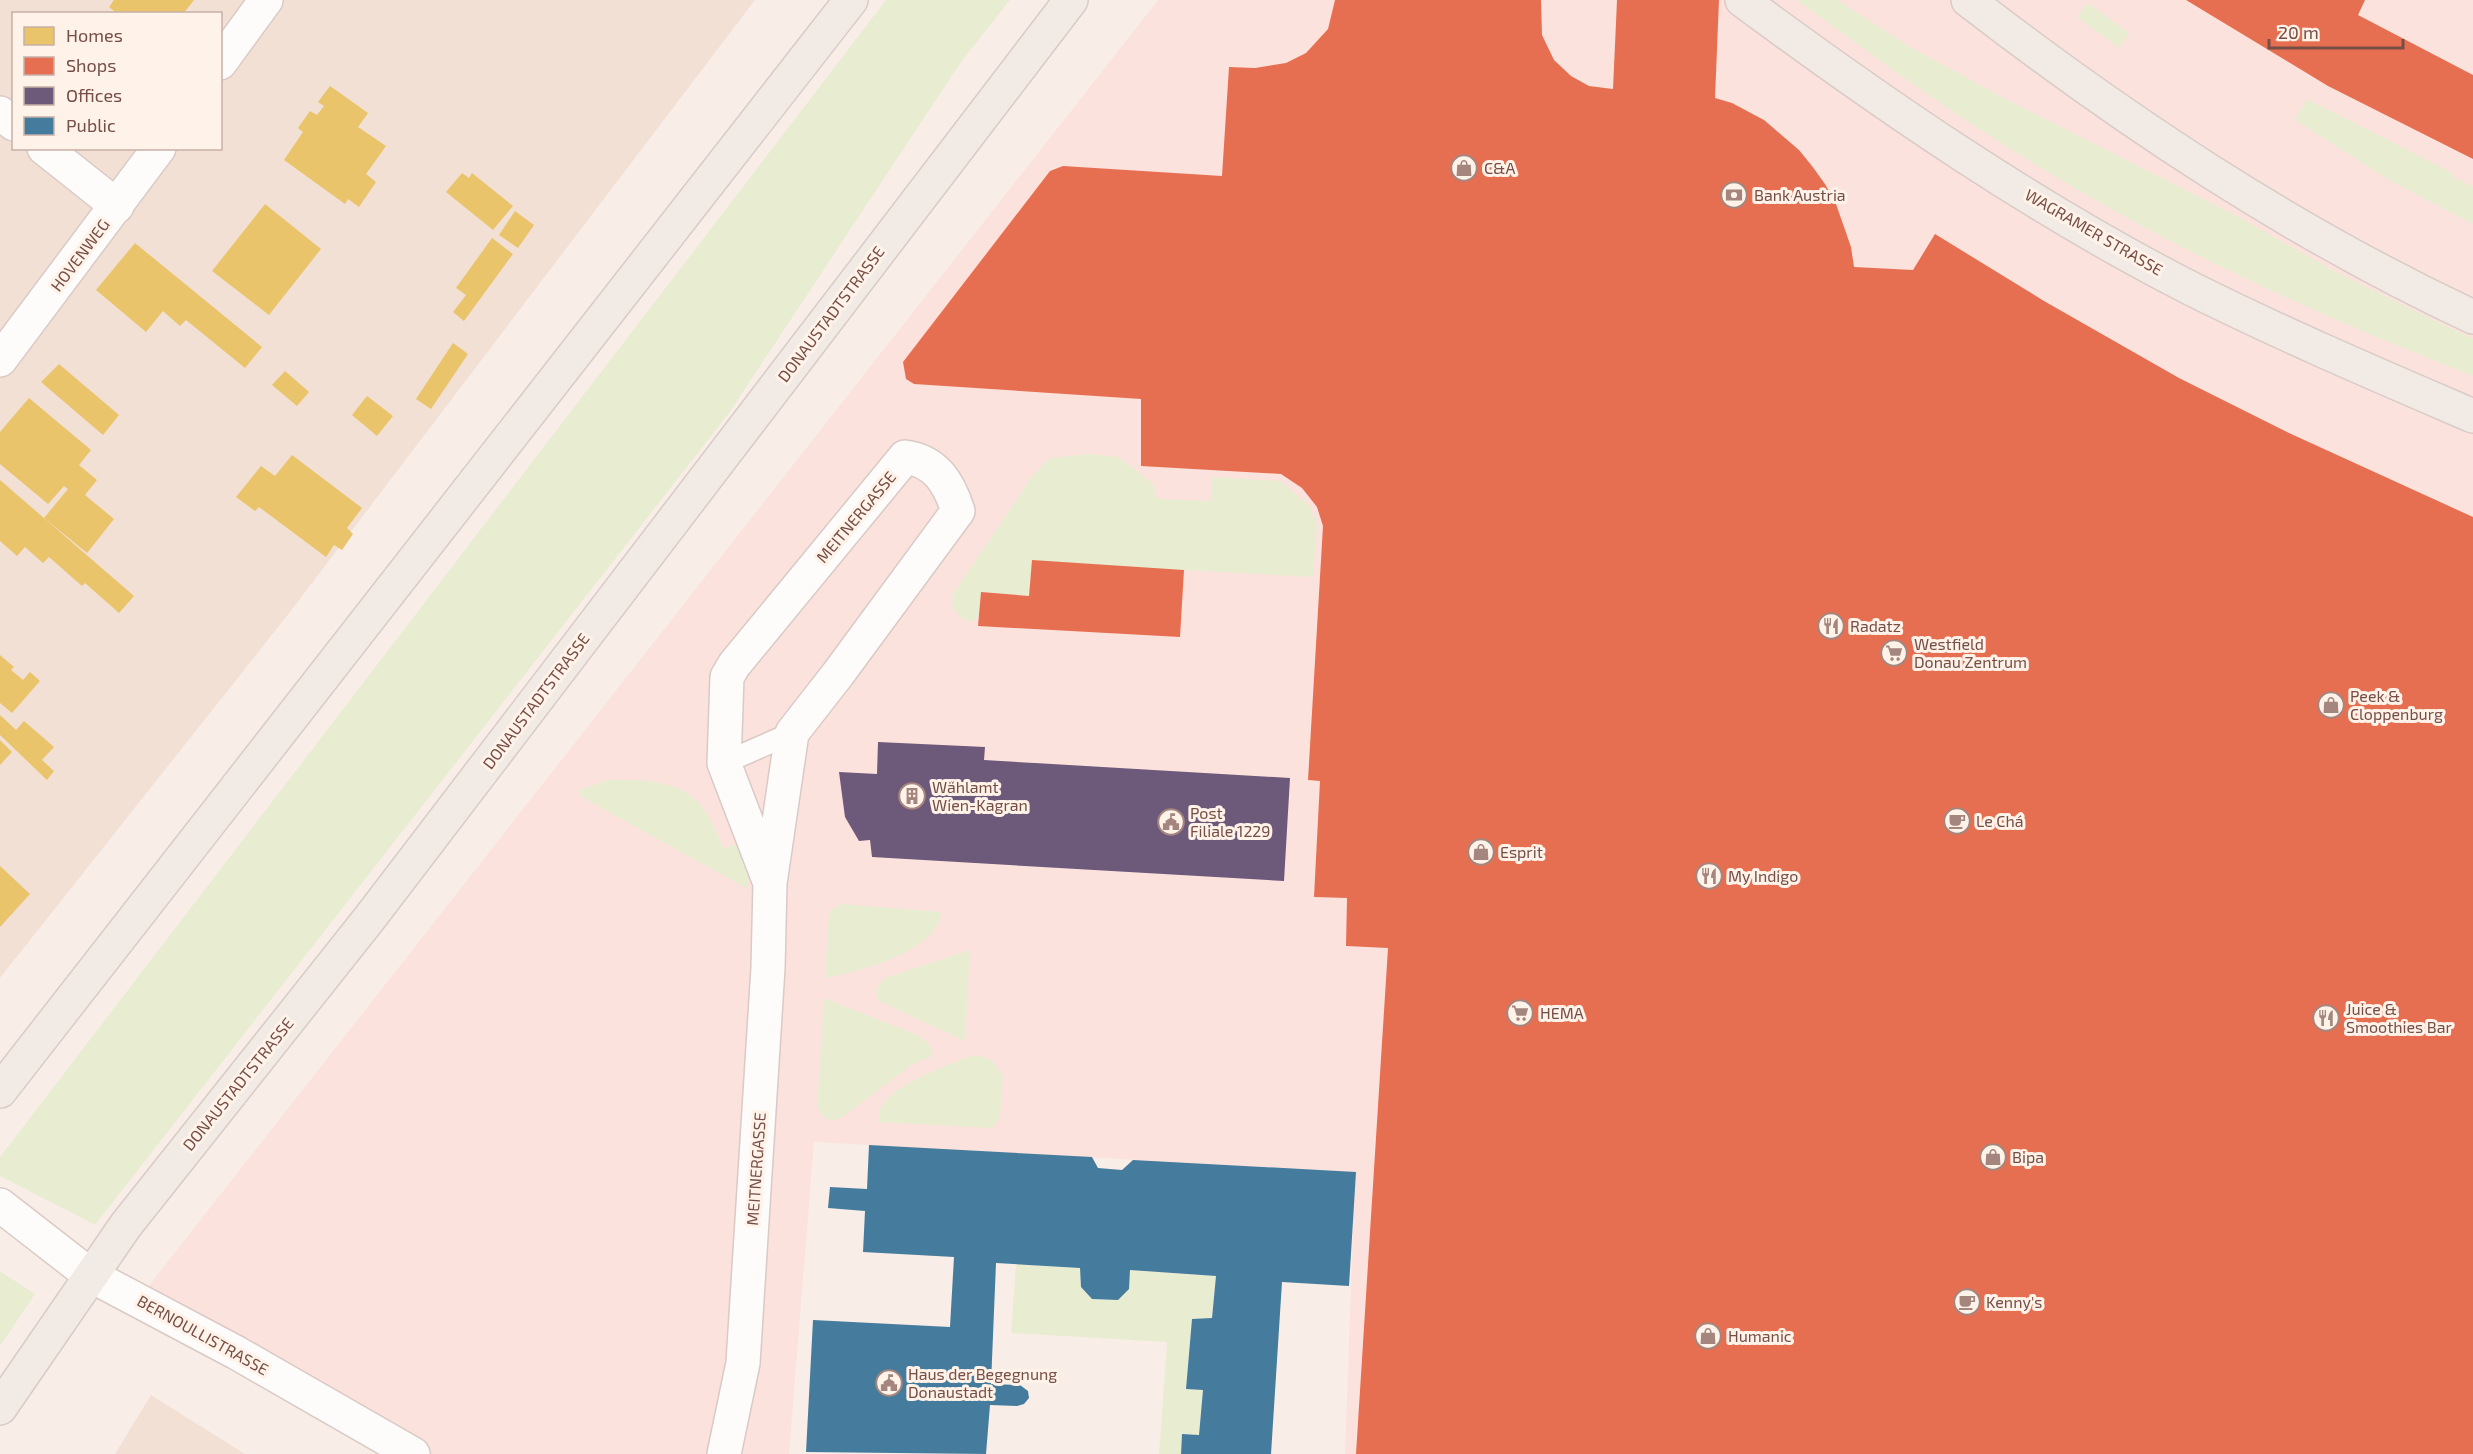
<svg xmlns="http://www.w3.org/2000/svg" width="2473" height="1454" viewBox="0 0 2473 1454" font-family="'Exo 2',sans-serif">
<style>
.residential{fill:#f3e0d5;fill-rule:evenodd}
.commercial{fill:#fce2dd}
.green{fill:#e8edd1}
.homes{fill:#e9c46a}
.shops{fill:#e76f51}
.offices{fill:#6d597a}
.public{fill:#457b9d}
.lines{fill:none;stroke-linecap:round;stroke-linejoin:round}
.service-casing{stroke:#d9cac5;stroke-width:24}
.minor-casing{stroke:#d9cac5;stroke-width:36}
.tertiary-casing{stroke:#d9cac5;stroke-width:36}
.primary-casing{stroke:#d9cbc7;stroke-width:36}
.service{stroke:#fefcfb;stroke-width:21}
.minor{stroke:#fefcfb;stroke-width:33}
.tertiary{stroke:#fefcfb;stroke-width:33}
.primary{stroke:#f2eae4;stroke-width:33}
.labels{text-anchor:middle;stroke-width:6;stroke-linejoin:round;paint-order:stroke}
.poi-label{font-size:16px;fill:#764e46;stroke:#fff2e8;text-anchor:start}
.street-label{font-size:16px;fill:#764e46;stroke:#fff2e8}
</style>
<rect width="100%" height="100%" fill="#f8eee7"/>
<g class="residential">
<path d="M0 0H755L290 612 0 978ZM14 14H220V148H14Z"/>
<path d="M151 1395 245 1454H115Z"/>
</g>
<path class="commercial" d="M1158 0H2473V1454H1345L1355 1172 814 1142 789 1454H425L147 1288Z"/>
<g class="green">
<path d="M886 0H1010L961 62 729 413 95 1225 0 1176V1157Z"/>
<path d="M1797 0H1837L1912 48 2002 97 2235 215 2336 272 2473 339V376C2313 314 2155 241 2009 148 1936 102 1866 51 1797 0Z"/>
<path d="M2088 3 2129 33 2119 48 2077 17Z"/>
<path d="M2307 99 2451 172 2453 177 2473 187V224L2389 180 2295 120Z"/>
<path d="M1088 454 1119 457 1153 484 1157 499 1211 501V477L1280 481 1310 506 1317 524 1313 577 1184 570 1029 596 981 592 979 615 971 622C957 617 950 610 953 594L1033 475 1050 458Z"/>
<path d="M607 780C635 779 674 779 696 800 709 813 716 832 724 848L743 842 749 872 748 889 580 796V790Z"/>
<path d="M842 904 941 912C939 952 856 972 825 978L829 911Z"/>
<path d="M970 950 965 1041 879 1001 876 994 877 987 885 978Z"/>
<path d="M824 998 917 1035C926 1041 933 1045 932 1056L911 1065 841 1118C828 1123 824 1118 817 1107Z"/>
<path d="M974 1055C990 1057 995 1062 1003 1076L1000 1118 992 1128 878 1122C879 1118 879 1112 881 1108 893 1083 949 1065 974 1055Z"/>
<path d="M1016 1264 1080 1268 1081 1287 1093 1299 1118 1300 1129 1289 1130 1270 1216 1276 1212 1318 1192 1320 1186 1389 1203 1390 1199 1435 1182 1434 1181 1454H1159L1167 1342 1011 1333Z"/>
<path d="M0 1271 35 1294 0 1346Z"/>
</g>
<g class="homes">
<path d="M114 0H194L183 14H112L114 11 109 7Z"/>
<path d="M330 86 368 113 358 127 386 146 366 174 376 182 359 207 348 199 345 204 284 160 303 132 298 128 310 111 317 115 324 106 318 102Z"/>
<path d="M462 173 469 178 472 173 513 206 493 230 446 192Z"/>
<path d="M265 204 321 249 269 315 212 271Z"/>
<path d="M515 211 534 225 518 248 499 235Z"/>
<path d="M492 238 513 254 464 321 453 312 466 295 456 288Z"/>
<path d="M135 243 262 347 245 368 186 320 180 326 163 311 146 332 96 290Z"/>
<path d="M453 343 468 354 431 409 416 399Z"/>
<path d="M59 364 119 415 103 435 41 382Z"/>
<path d="M285 371 309 392 297 406 272 385Z"/>
<path d="M367 396 393 416 377 436 352 415Z"/>
<path d="M29 398 91 450 79 465 97 480 85 495 114 519 87 553 44 518 68 489 64 486 48 504 0 464V432Z"/>
<path d="M292 455 362 508 347 528 353 534 342 550 334 545 326 557 259 507 255 511 236 497 261 466 275 476Z"/>
<path d="M0 480 134 596 119 613 85 583 82 586 49 557 43 563 25 547 17 556 0 541Z"/>
<path d="M0 655 14 667 11 670 23 680 30 672 40 681 12 713 0 703Z"/>
<path d="M0 715 16 730 24 721 54 747 42 760 54 771 47 780 0 735Z"/>
<path d="M0 740 12 752 0 765Z"/>
<path d="M0 866 30 894 0 927Z"/>
</g>
<g class="shops">
<path d="M1335 0H1541L1542 35 1554 60 1571 76 1589 86 1613 89 1617 0H1719L1715 98 1732 103 1764 120 1799 150 1812 166 1825 184 1836 204 1851 247 1854 267 1913 270 1935 234 2044 301 2179 378 2289 433 2473 517V1454H1356L1388 948 1346 946 1347 898 1314 897 1320 781 1308 780 1323 526 1317 507 1302 488 1281 474 1141 466V399L914 384 906 379 903 362 1050 171 1063 166 1222 176 1229 67 1255 68 1286 63 1306 53 1328 29Z"/>
<path d="M2186 0H2365L2358 15 2473 75V159L2328 86Z"/>
<path d="M1032 560 1184 570 1180 637 978 626 981 592 1029 596Z"/>
</g>
<path class="offices" d="M878 742 985 747 984 760 1290 778 1284 881 872 857 870 840 859 841 845 817 839 772 877 774Z"/>
<path class="public" d="M869 1145 1092 1157 1098 1168 1122 1170 1133 1160 1356 1172 1349 1286 1282 1282 1271 1454H1181L1182 1434 1199 1435 1203 1390 1186 1389 1192 1319 1212 1318 1216 1276 1130 1270 1129 1289 1118 1300 1092 1299 1081 1287 1080 1268 996 1263 991 1384 1020 1385 1028 1391 1029 1398 1024 1404 1017 1406 990 1405 986 1454 806 1452 813 1320 950 1327 954 1257 863 1252 865 1211 828 1208 830 1187 867 1189Z"/>
<g class="lines">
<g class="service-casing">
<path id="service" d="M724 763 792 733"/>
</g>
<g class="minor-casing">
<g id="minor">
<path d="M220 63 266 0"/>
<path d="M0 113 14 124"/>
<path d="M44 148 117 206"/>
<path d="M0 360 159 148"/>
<path d="M724 1454 743 1363 768 968 770 883 792 733 838 674 958 511C949 483 936 461 905 457L734 665 727 677 724 763 770 883"/>
</g>
</g>
<g class="tertiary-casing">
<path id="tertiary" d="M0 1205 90 1275 237 1353 413 1454"/>
</g>
<g class="primary-casing">
<g id="primary">
<path d="M1742 0C1884 105 2035 209 2192 289 2284 335 2378 375 2473 416"/>
<path d="M1968 0C2126 122 2292 232 2473 317"/>
<path d="M0 1091 851 0"/>
<path d="M0 1408 126 1225 369 919 1071 0"/>
</g>
</g>
<use href="#service" class="service"/>
<use href="#minor" class="minor"/>
<use href="#tertiary" class="tertiary"/>
<use href="#primary" class="primary"/>
</g>
<defs>
<g id="shop-ring" transform="scale(1.35)"><circle r="9.5" fill="#fff2e8" stroke="#a4867e" stroke-width="1.5"/><path d="M-5-2.5h2.3a2.7 3.5 0 0 1 5.4 0H5L5.5 6h-11ZM-1.5-2.5h3a1.5 2.3 0 0 0-3 0Z" fill="#a4867e"/></g>
<g id="bank-ring" transform="scale(1.35)"><circle r="9.5" fill="#fff2e8" stroke="#a4867e" stroke-width="1.5"/><path d="M-6-4H6V4H-6ZM0-2.3a2.3 2.3 0 1 0 0 4.6a2.3 2.3 0 1 0 0-4.6Z" fill="#a4867e"/></g>
<g id="restaurant-ring" transform="scale(1.35)"><circle r="9.5" fill="#fff2e8" stroke="#a4867e" stroke-width="1.5"/><path d="M-5-6h1v4h1v-4h1v4h1v-4h1v5L-1.5 .5V6h-2V.5L-5-1ZM5-6V6H3V1.5H1.5Q1.5-4 5-6Z" fill="#a4867e"/></g>
<g id="supermarket-ring" transform="scale(1.35)"><circle r="9.5" fill="#fff2e8" stroke="#a4867e" stroke-width="1.5"/><path d="M-6-5.5h2.5l.6 2H6L4.5 2H-2.5L-4.4-4H-6ZM-1.5 3.2a1.3 1.3 0 1 0 .1 0ZM3 3.2a1.3 1.3 0 1 0 .1 0Z" fill="#a4867e"/></g>
<g id="building-ring" transform="scale(1.35)"><circle r="9.5" fill="#fff2e8" stroke="#a4867e" stroke-width="1.5"/><path d="M-4-6H4V6H1V3H-1V6H-4ZM-2.5-4.3h1.7v1.8h-1.7ZM.8-4.3h1.7v1.8H.8ZM-2.5-1h1.7V.8h-1.7ZM.8-1h1.7V.8H.8Z" fill="#a4867e"/></g>
<g id="cafe-ring" transform="scale(1.35)"><circle r="9.5" fill="#fff2e8" stroke="#a4867e" stroke-width="1.5"/><path d="M-5.5-4.5H6V0H3Q3 3.5 0 3.5H-2.5Q-5.5 3.5-5.5 0ZM3-3.2v2h1.7v-2ZM-6 4.5H4V6H-6Z" fill="#a4867e"/></g>
<g id="civic-ring" transform="scale(1.35)"><circle r="9.5" fill="#fff2e8" stroke="#a4867e" stroke-width="1.5"/><path d="M-.6-6.5H3V-4.5H.6V-3L4-1V1h2V6H-6V1h2V-1L-.6-3ZM-1.2 2.5V6h2.4V2.5Z" fill="#a4867e"/></g>
</defs>
<g fill-rule="evenodd">
<use href="#shop-ring" x="1464" y="168"/>
<use href="#bank-ring" x="1734" y="195"/>
<use href="#restaurant-ring" x="1831" y="626"/>
<use href="#supermarket-ring" x="1894" y="653"/>
<use href="#shop-ring" x="2331" y="705"/>
<use href="#building-ring" x="912" y="796"/>
<use href="#cafe-ring" x="1957" y="821"/>
<use href="#civic-ring" x="1171" y="822"/>
<use href="#shop-ring" x="1481" y="852"/>
<use href="#restaurant-ring" x="1709" y="876"/>
<use href="#supermarket-ring" x="1520" y="1013"/>
<use href="#restaurant-ring" x="2326" y="1018"/>
<use href="#shop-ring" x="1993" y="1157"/>
<use href="#cafe-ring" x="1967" y="1302"/>
<use href="#shop-ring" x="1708" y="1336"/>
<use href="#civic-ring" x="889" y="1383"/>
</g>
<g class="labels">
<g class="poi-label">
<text x="1484" y="174">C&amp;A</text>
<text x="1754" y="201">Bank Austria</text>
<text x="1850" y="632">Radatz</text>
<text x="1914" y="650">Westfield<tspan x="1914" dy="18">Donau Zentrum</tspan></text>
<text x="2350" y="702">Peek &amp;<tspan x="2350" dy="18">Cloppenburg</tspan></text>
<text x="932" y="793">Wählamt<tspan x="932" dy="18">Wien-Kagran</tspan></text>
<text x="1190" y="819">Post<tspan x="1190" dy="18">Filiale 1229</tspan></text>
<text x="1976" y="827">Le Chá</text>
<text x="1500" y="858">Esprit</text>
<text x="1728" y="882">My Indigo</text>
<text x="2346" y="1015">Juice &amp;<tspan x="2346" dy="18">Smoothies Bar</tspan></text>
<text x="1540" y="1019">HEMA</text>
<text x="2012" y="1163">Bipa</text>
<text x="1986" y="1308">Kenny's</text>
<text x="1728" y="1342">Humanic</text>
<text x="908" y="1380">Haus der Begegnung<tspan x="908" dy="18">Donaustadt</tspan></text>
</g>
<g class="street-label">
<text transform="translate(2094 232) rotate(30)" y="6">WAGRAMER STRASSE</text>
<text transform="translate(80 255) rotate(-53)" y="6">HOVENWEG</text>
<text transform="translate(831 314) rotate(-53)" y="6">DONAUSTADTSTRASSE</text>
<text transform="translate(856 517) rotate(-50)" y="6">MEITNERGASSE</text>
<text transform="translate(536 701) rotate(-53)" y="6">DONAUSTADTSTRASSE</text>
<text transform="translate(238 1084) rotate(-51)" y="6">DONAUSTADTSTRASSE</text>
<text transform="translate(756 1169) rotate(-86)" y="6">MEITNERGASSE</text>
<text transform="translate(203 1335) rotate(29)" y="6">BERNOULLISTRASSE</text>
</g>
</g>
<rect x="12" y="12" width="210" height="138" fill="#fff2e8" stroke="#c8b0a7" stroke-width="1.5"/>
<rect x="24" y="27" width="30" height="18" fill="#e9c46a" stroke="#c8b0a7" stroke-width="1.5"/>
<text x="66" y="42" font-size="18" fill="#764e46">Homes</text>
<rect x="24" y="57" width="30" height="18" fill="#e76f51" stroke="#c8b0a7" stroke-width="1.5"/>
<text x="66" y="72" font-size="18" fill="#764e46">Shops</text>
<rect x="24" y="87" width="30" height="18" fill="#6d597a" stroke="#c8b0a7" stroke-width="1.5"/>
<text x="66" y="102" font-size="18" fill="#764e46">Offices</text>
<rect x="24" y="117" width="30" height="18" fill="#457b9d" stroke="#c8b0a7" stroke-width="1.5"/>
<text x="66" y="132" font-size="18" fill="#764e46">Public</text>
<path d="M2269 39v9h134v-9" fill="none" stroke="#764e46" stroke-width="3"/>
<text x="2278" y="39" font-size="18" fill="#764e46" stroke="#fff2e8" stroke-width="4.5" paint-order="stroke">20 m</text>
</svg>
